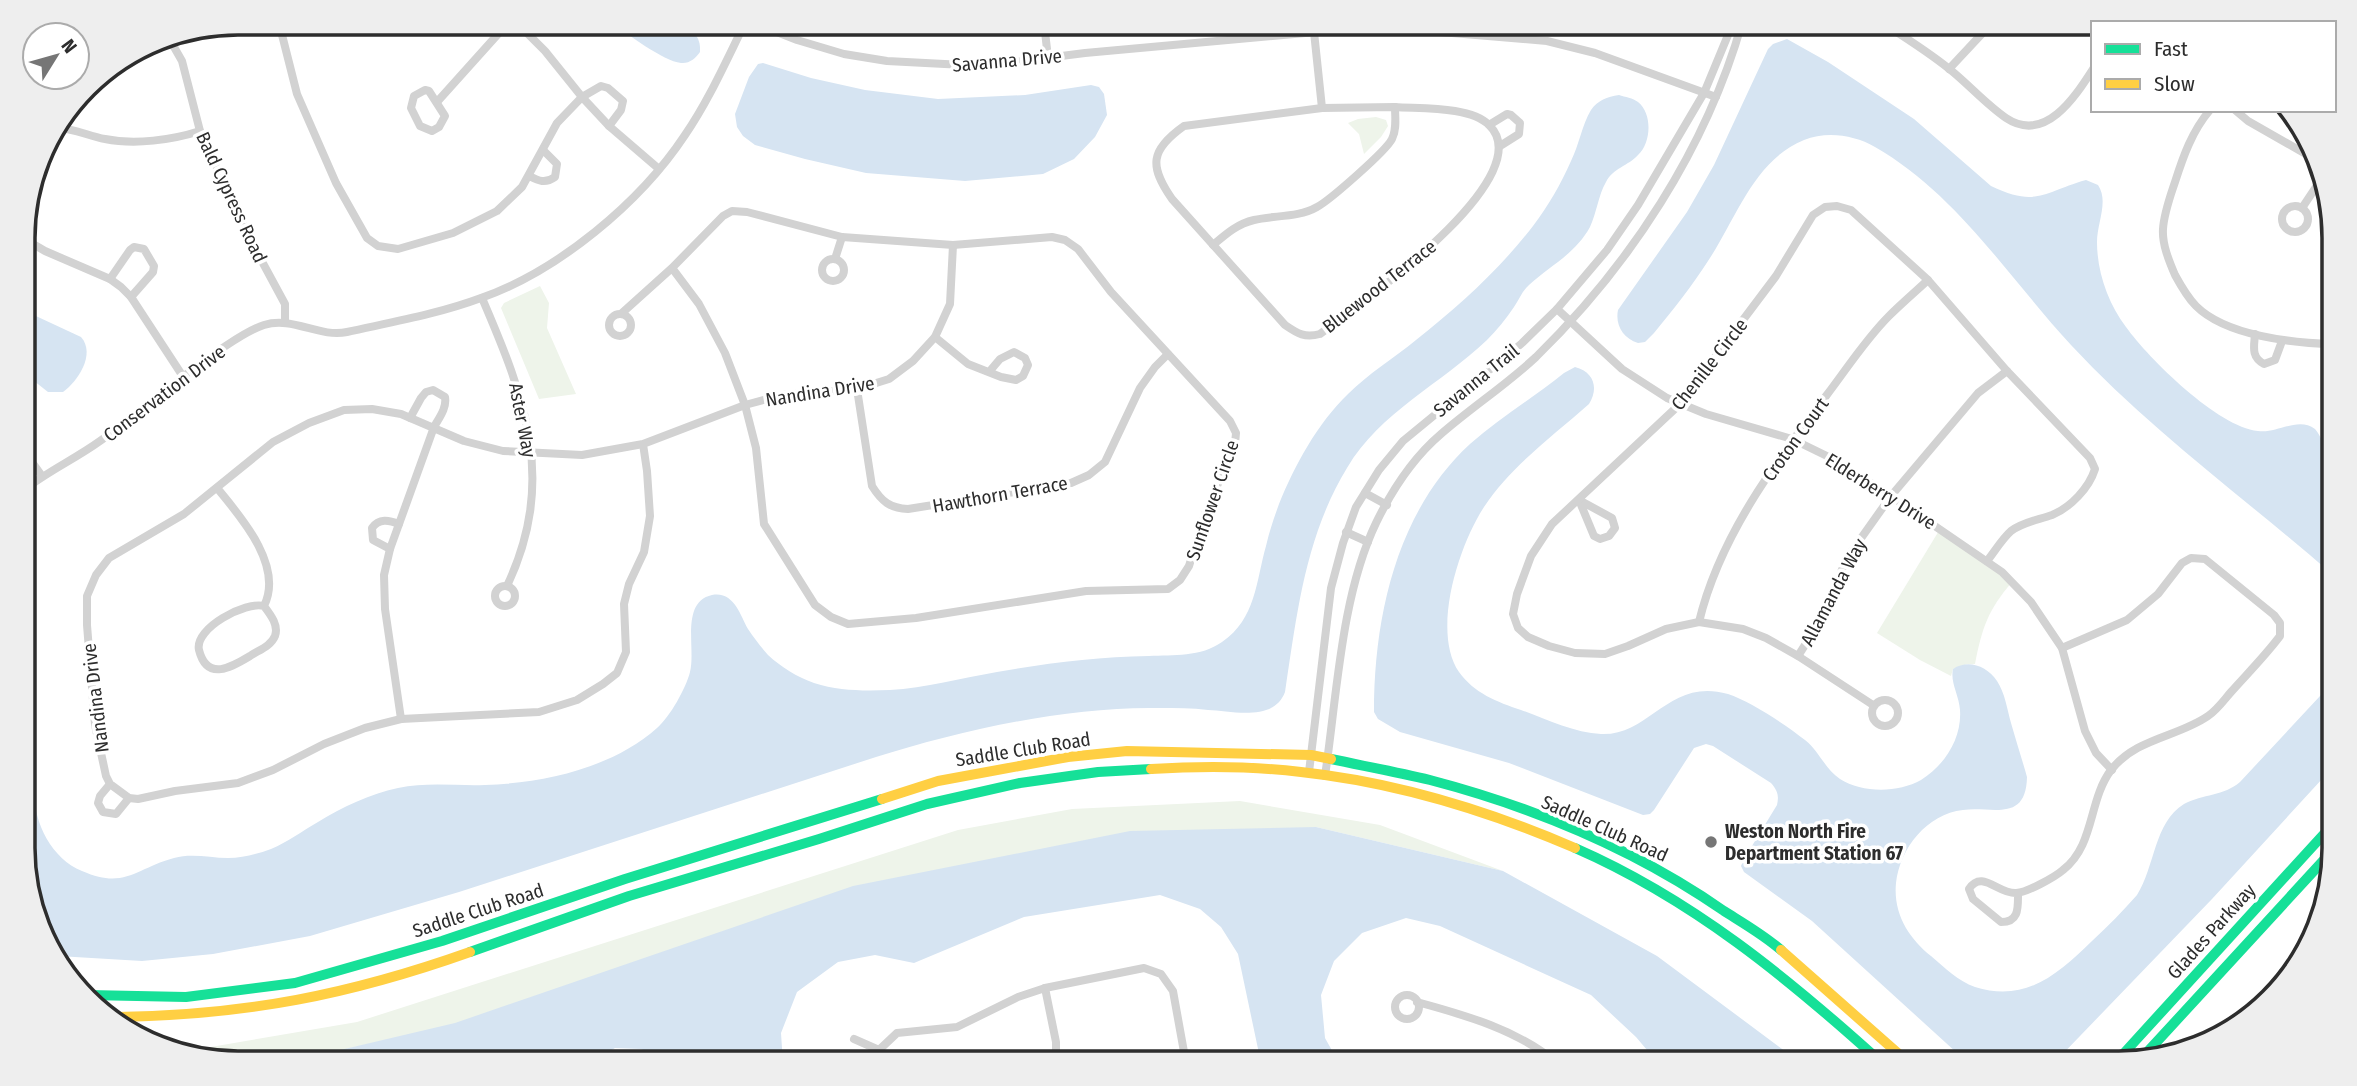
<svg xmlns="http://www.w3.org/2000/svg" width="2357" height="1086" viewBox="0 0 2357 1086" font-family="'Fira Sans Condensed',sans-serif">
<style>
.green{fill:#eef4ea}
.water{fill:#d6e4f2}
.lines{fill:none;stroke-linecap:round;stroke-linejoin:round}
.street{stroke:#d2d2d2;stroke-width:8}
.fast{stroke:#16e098;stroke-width:10}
.slow{stroke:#ffcf43;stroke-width:10}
.poi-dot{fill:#767676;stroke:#fff;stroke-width:2.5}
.labels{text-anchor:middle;stroke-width:7;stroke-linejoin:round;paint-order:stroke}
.street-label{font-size:19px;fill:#2d2d2d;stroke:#fff}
.poi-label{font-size:19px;font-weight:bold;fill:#2d2d2d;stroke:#fff;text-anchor:start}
.rim{fill:none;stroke:#2d2d2d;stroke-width:3.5}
</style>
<rect width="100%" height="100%" fill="#fff"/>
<g class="green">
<path d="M1376 117 1386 120 1388 126 1381 137 1364 154 1359 134 1348 123 1358 119Z"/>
<path d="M540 286 549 303 547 328 576 394 539 399 501 308 504 303Z"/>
<path d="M1940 529 2012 582C1988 610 1982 628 1975 664H1967L1953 669 1951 676 1920 660 1877 633Z"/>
<path d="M1240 801 1380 825 1503 871 1316 827 285 1063H238L158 1047 199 1049 357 1022 958 830 1072 809Z"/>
</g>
<g class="water">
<path d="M612 23C636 23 704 13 700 52 696 58 689 64 681 63 663 61 628 34 612 23Z"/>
<path d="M859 23H1009C984 45 893 28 859 23Z"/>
<path d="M1787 39 1828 62 1914 119 1991 186C2037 208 2043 192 2086 180L2098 185C2109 201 2097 223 2097 242 2097 272 2108 303 2126 327 2149 359 2218 427 2258 431 2277 434 2298 416 2315 429 2321 435 2333 464 2333 473 2336 506 2333 541 2333 575 2246 499 2151 431 2071 345 2009 278 1957 194 1875 147 1854 135 1827 131 1804 140 1754 160 1736 219 1708 261 1692 286 1673 310 1654 333L1645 342 1638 343C1623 338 1615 325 1618 310L1687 212 1714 165 1768 49 1773 44Z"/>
<path d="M763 63 811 78 865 90 938 99 1025 95 1091 85 1099 87 1104 94 1107 115 1095 137 1074 159 1043 174 965 181 866 173 805 159 755 145 743 136 737 127 735 114 749 77 758 64Z"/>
<path d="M1619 95C1625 97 1633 98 1638 102 1653 114 1651 143 1638 155 1628 166 1613 168 1606 182 1598 196 1597 212 1590 227 1575 254 1551 265 1529 285 1522 291 1519 300 1514 307 1506 319 1497 330 1487 340 1441 384 1380 412 1347 468 1305 537 1297 614 1285 692 1274 722 1232 711 1208 710 1192 708 1176 708 1160 708 1069 706 962 730 876 757L459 892 310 936 213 954 142 961 58 956 25 876 24 741C38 757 34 772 34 792 34 823 52 859 82 871 125 890 136 868 174 858 192 853 210 858 228 858 243 858 257 854 271 849 288 842 302 831 318 822 342 807 370 794 398 788 426 782 456 786 485 785 544 783 612 768 657 728 670 717 686 688 690 672 696 649 680 602 712 595 734 591 740 615 748 629 754 638 761 647 768 655 781 667 797 677 814 683 839 691 864 691 890 690 925 688 962 678 997 672 1048 663 1097 657 1149 656 1173 655 1201 657 1222 642 1256 619 1256 581 1266 546 1269 532 1274 518 1279 504 1295 465 1317 424 1348 394 1368 374 1394 358 1416 340 1459 306 1499 270 1533 226 1548 206 1561 184 1571 161 1579 145 1582 125 1591 110 1598 100 1607 97 1619 95Z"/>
<path d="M23 310 81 337C96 354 78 381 63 392H48L24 373Z"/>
<path d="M1575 367C1594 372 1599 388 1589 404 1553 436 1511 466 1484 507 1459 545 1431 631 1459 672 1474 693 1497 702 1521 710 1546 719 1574 733 1601 734 1650 736 1669 677 1728 694 1750 701 1786 725 1805 740 1819 751 1825 769 1840 779 1862 793 1898 793 1921 780 1945 765 1962 738 1960 710 1959 695 1950 683 1953 669 1968 659 1987 666 1997 681 2005 693 2007 709 2011 723 2016 741 2022 759 2027 777 2026 823 1992 806 1963 810 1927 814 1900 848 1896 883 1893 914 1909 938 1931 956 1945 968 1958 981 1975 987 2026 1003 2058 974 2092 941 2108 926 2123 911 2137 895 2155 867 2154 822 2184 804 2203 794 2224 796 2240 782L2334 681V766L2212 899 2054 1063H1968L1812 921 1744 872 1741 866 1744 859 1777 805C1779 796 1778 791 1771 783L1713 746 1706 744 1694 748 1654 810 1650 814 1643 815 1509 763 1400 732 1378 719 1374 712C1374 616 1397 511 1470 444 1499 418 1533 398 1564 373Z"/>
<path d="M1316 827 1503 871 1657 956 1801 1063H1658L1636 1037 1591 995 1440 926 1406 918 1362 933 1334 961 1321 995 1325 1038 1339 1063H1261L1238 954 1221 927 1200 909 1160 895 1024 917 914 963 875 955 838 962 797 992 781 1033 783 1063H674L641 1049 615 1048 588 1063H285L455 1023 853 886 1130 831Z"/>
</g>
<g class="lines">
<g class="street">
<path d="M279 23 297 94 336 183 367 238 378 246 398 249 453 233 497 211 522 187 557 123 582 97 601 86 608 88 623 101 621 110 609 126"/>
<path d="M517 23 545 51 582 97 609 126 659 169"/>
<path d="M754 23 797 40 844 54 887 61 983 66 1085 53 1371 27 1452 33 1547 41 1595 53 1716 97"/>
<path d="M1044 23 1048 58"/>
<path d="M1883 23C1907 39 1932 54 1953 72 1971 87 1987 105 2006 118 2045 144 2075 97 2093 69"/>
<path d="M1314 32 1322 108"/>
<path d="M159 39H164L174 47 182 61 200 131 252 243 285 304V322"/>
<path d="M1949 69 1992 23"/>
<path d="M425 90 429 91 445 116 439 127 432 131 420 126 411 108 414 96Z"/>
<path d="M437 102 508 23"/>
<path d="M1395 107C1420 109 1470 106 1489 125 1543 177 1356 307 1320 334 1305 338 1298 334 1285 325L1172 199C1149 166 1150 150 1184 126L1322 108Z"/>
<path d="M2210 110C2192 131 2183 157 2175 182 2170 197 2164 213 2163 229 2162 244 2169 261 2175 275 2181 286 2187 297 2196 306 2226 336 2293 343 2333 344"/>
<path d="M2235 110 2248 121 2311 157"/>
<path d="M1489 125 1507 114 1511 115 1520 123 1519 134 1500 146"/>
<path d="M56 128C74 128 88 136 105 139 135 145 172 140 200 131"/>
<path d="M37 172 36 196 28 234 33 244 45 251 110 279 121 287 131 297 182 375"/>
<path d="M529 176C539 181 545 184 555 177L557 164 543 150"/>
<circle cx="2295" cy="219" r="13"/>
<path d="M2302 208 2320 181"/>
<path d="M1213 245C1226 234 1237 224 1254 220 1274 215 1298 218 1317 207 1330 200 1386 151 1392 139 1397 129 1395 117 1395 107"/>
<path d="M835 259 842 237"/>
<circle cx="833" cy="270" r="11"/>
<path d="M110 279 130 250 134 247 144 249 154 266 153 272 131 297"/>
<path d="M482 298C525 398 557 480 507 586"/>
<path d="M1557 309 1622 369 1667 398 1706 414 1792 439 1831 458 1891 496 2002 572 2031 602 2062 648 2085 731 2096 753 2112 770"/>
<path d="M622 313 672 268 723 216 732 211 747 212 842 237 953 245 1052 237 1065 240 1078 249 1111 292 1230 421 1236 433 1235 444 1205 514 1189 566 1180 580 1168 589 1086 591 916 618 848 624 831 617 815 605 764 524 756 448 745 405 725 353 699 304 672 268"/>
<circle cx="620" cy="325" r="11"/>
<path d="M2255 334C2254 347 2251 357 2264 364L2275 360 2282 341"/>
<path d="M935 337 968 364 1001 377 1016 380 1023 376 1028 365 1025 358 1014 352 1000 359 989 372"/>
<path d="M857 389 872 486C882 502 890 508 908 509L1071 483 1089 475 1105 462 1140 388 1155 367 1168 354"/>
<path d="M643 444 647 471 650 516 644 552 629 584 624 604 626 652 617 673 603 684 577 700 539 712 401 719 365 728 324 744 273 770 238 783 175 791 138 799 129 798 110 784 106 776 95 725 87 625V596L96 575 109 558 184 514 273 442 309 423 344 410 372 409 401 414 464 441 503 451 582 455 643 444 745 405 782 395 857 389 889 379 913 361 935 337 950 304 953 245"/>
<path d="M24 451 42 476"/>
<path d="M217 488C241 517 284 566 264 606 270 614 279 625 275 636 271 646 259 650 250 656 232 667 207 682 199 650 194 628 246 601 264 606"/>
<path d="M24 490C48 471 75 459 100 441 140 413 177 379 218 351 232 342 248 330 264 325 293 316 319 338 347 332 392 322 438 314 481 298 558 271 640 203 685 135 709 100 726 61 745 23"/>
<path d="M1365 493 1387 505"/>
<path d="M1579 500 1612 518 1615 528 1609 536 1600 539 1594 536Z"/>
<path d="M1346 532 1368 542"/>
<path d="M390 549 373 540 372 528C379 518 389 520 399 524"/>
<circle cx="505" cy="596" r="10"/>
<path d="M1699 622C1719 538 1774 464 1826 396 1846 370 1865 340 1889 316 1901 304 1915 292 1928 280"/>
<path d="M1798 656 1819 623 1847 558 1891 496 1978 393 2007 371"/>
<circle cx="1885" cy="713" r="13"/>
<path d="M1873 705 1798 656 1766 638 1743 629 1699 622 1666 629 1628 646 1605 654 1575 653 1549 646 1528 637 1518 628 1513 614 1517 594 1531 556 1552 524 1679 405 1776 276 1813 215 1825 207 1837 206 1851 210 1928 280 2007 371 2090 458 2095 469C2089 488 2071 507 2052 515 2038 520 2023 522 2011 531 2002 539 1995 551 1987 561"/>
<path d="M401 719 385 609 384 575 390 549 434 427C439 418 447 408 445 397L433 390 426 392 421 398 410 418"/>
<path d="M1309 772 1331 588 1343 543 1356 507 1379 470 1403 441 1521 344 1557 309 1607 250 1638 205 1704 93 1733 23"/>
<path d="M1325 776C1337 695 1341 596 1376 523 1392 490 1414 457 1441 434 1472 407 1506 385 1536 357 1630 265 1706 149 1742 23"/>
<path d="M110 784 100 796 98 803 103 812 116 814 129 798"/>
<path d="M2018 894C2018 908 2019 922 2001 922L1973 899 1969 889C1982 869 1998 894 2016 893 2026 893 2055 877 2063 870 2095 845 2088 801 2111 770 2136 738 2178 737 2208 716 2217 710 2224 700 2231 692 2247 674 2265 656 2280 636V623L2274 615 2205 559 2191 558 2182 563 2158 594 2127 620 2062 648"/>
<path d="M1045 988 1056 1042V1063"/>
<circle cx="1407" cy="1007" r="12"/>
<path d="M1417 1002C1465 1015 1518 1030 1557 1063"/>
<path d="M854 1039 879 1050"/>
<path d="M878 1063 879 1050 897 1033 957 1027 1018 997 1045 988 1144 968 1161 974 1173 991 1186 1063"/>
</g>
<g class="fast">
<path d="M1331 759C1364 766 1397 772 1430 780 1533 807 1636 850 1724 911 1743 923 1764 935 1781 950"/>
<path d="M1575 848C1692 899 1788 978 1882 1063"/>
<path d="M470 952 629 896 819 839 927 804 1020 783 1098 772 1151 769"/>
<path d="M88 995 186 997 295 983 442 941 625 879 882 799"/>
<path d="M2140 1060 2334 849"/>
<path d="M2115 1063 2334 823"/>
</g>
<g class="slow">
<path d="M1151 769C1201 766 1252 766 1301 772 1394 782 1489 811 1575 848"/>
<path d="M882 799 938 781 1068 757 1127 751 1311 755 1331 759"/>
<path d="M1781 950 1909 1063"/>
<path d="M117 1017C246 1015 349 995 470 952"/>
</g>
</g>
<circle class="poi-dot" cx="1711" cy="842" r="7"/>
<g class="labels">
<g class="street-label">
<text transform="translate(1007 60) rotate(-5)" y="7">Savanna Drive</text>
<text transform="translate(232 197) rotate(65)" y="7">Bald Cypress Road</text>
<text transform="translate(1379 286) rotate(-38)" y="7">Bluewood Terrace</text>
<text transform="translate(1709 364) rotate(-52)" y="7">Chenille Circle</text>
<text transform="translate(1476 380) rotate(-39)" y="7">Savanna Trail</text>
<text transform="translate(820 391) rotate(-9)" y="7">Nandina Drive</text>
<text transform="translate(164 393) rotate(-37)" y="7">Conservation Drive</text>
<text transform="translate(523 420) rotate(79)" y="7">Aster Way</text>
<text transform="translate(1795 439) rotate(-54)" y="7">Croton Court</text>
<text transform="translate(1881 491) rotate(32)" y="7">Elderberry Drive</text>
<text transform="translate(1000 494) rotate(-10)" y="7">Hawthorn Terrace</text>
<text transform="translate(1212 500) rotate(-71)" y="7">Sunflower Circle</text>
<text transform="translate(1833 592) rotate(-62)" y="7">Allamanda Way</text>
<text transform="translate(95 698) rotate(-97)" y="7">Nandina Drive</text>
<text transform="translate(1023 749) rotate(-9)" y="7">Saddle Club Road</text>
<text transform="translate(1605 828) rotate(24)" y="7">Saddle Club Road</text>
<text transform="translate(478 910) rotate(-18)" y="7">Saddle Club Road</text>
<text transform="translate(2211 931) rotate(-48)" y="7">Glades Parkway</text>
</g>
<g class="poi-label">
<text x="1725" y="838">Weston North Fire<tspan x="1725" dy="22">Department Station 67</tspan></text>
</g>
</g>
<path d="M0 0H2357V1086H0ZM238 35H2119A203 203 0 0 1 2322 238V848A203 203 0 0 1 2119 1051H238A203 203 0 0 1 35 848V238A203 203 0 0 1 238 35Z" fill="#eee" fill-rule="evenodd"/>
<path class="rim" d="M238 35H2119A203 203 0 0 1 2322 238V848A203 203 0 0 1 2119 1051H238A203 203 0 0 1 35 848V238A203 203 0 0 1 238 35Z"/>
<rect x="2091" y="21" width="245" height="91" fill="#ffffff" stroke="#ababab" stroke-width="2"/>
<rect x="2105" y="44" width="35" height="10" fill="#16e098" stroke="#ababab" stroke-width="2"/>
<text x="2154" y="56" font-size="21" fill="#2d2d2d">Fast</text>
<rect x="2105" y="79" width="35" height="10" fill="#ffcf43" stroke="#ababab" stroke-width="2"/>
<text x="2154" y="91" font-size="21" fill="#2d2d2d">Slow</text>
<g transform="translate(56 56) rotate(53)"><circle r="33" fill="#ffffff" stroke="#ababab" stroke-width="2"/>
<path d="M0-5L12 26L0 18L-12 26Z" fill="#767676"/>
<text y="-10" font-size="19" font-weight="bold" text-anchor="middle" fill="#2d2d2d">N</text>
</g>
</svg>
